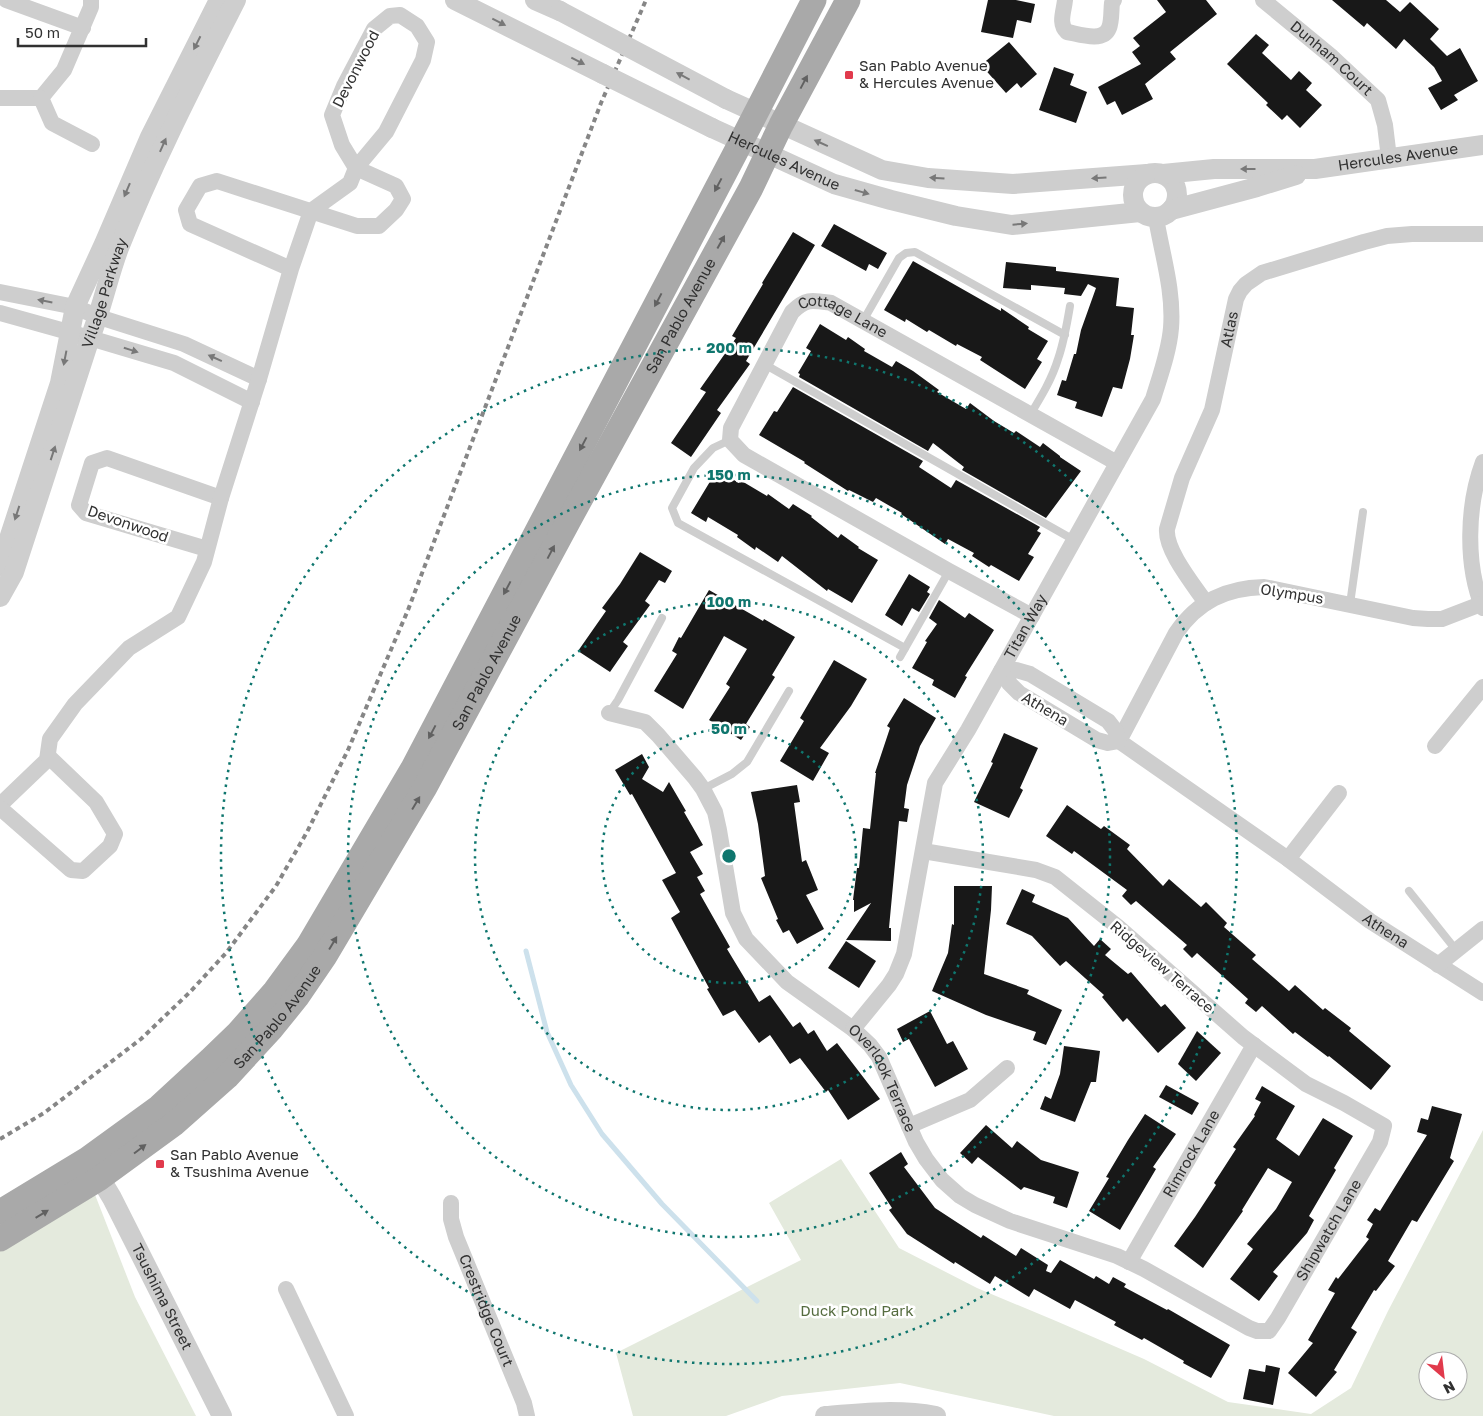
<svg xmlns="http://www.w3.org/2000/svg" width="1483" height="1416" viewBox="0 0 1483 1416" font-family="'Golos Text',sans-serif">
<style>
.green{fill:#e4eadd;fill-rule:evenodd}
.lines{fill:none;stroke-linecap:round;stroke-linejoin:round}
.stream{stroke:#cde1ec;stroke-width:5}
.building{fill:#181818}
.service{stroke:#cecece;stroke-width:8}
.minor{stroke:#cecece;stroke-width:16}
.tertiary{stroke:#cecece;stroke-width:20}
.primary{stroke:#a9a9a9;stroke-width:25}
.rail{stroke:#868686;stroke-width:4;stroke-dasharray:5 4;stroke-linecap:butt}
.tertiary-bridge{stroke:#cecece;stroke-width:20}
.oneway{fill:#787878}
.oneway2{fill:#616161}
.ring{fill:none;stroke:#0f766e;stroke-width:2.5;stroke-dasharray:2.5 5}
.poi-dot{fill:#e13a4c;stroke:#fff;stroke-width:2}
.labels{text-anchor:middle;stroke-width:5;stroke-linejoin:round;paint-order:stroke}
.street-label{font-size:15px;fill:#313131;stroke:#fff}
.poi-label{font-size:15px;fill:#313131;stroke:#fff;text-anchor:start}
.park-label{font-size:15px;fill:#556c3f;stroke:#fff}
.centre{fill:#0f766e;stroke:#fff;stroke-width:2.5}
.ring-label{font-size:15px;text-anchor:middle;font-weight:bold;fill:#0f766e;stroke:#fff;stroke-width:5;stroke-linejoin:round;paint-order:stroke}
</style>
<rect width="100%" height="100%" fill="#fff"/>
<g class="green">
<path d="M1483 1130V1416H1054L900 1383 782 1396 726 1416H633L616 1353 801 1260 769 1203 841 1159 899 1248 977 1288 1056 1321 1144 1359 1228 1402 1311 1414 1351 1388 1388 1311ZM1428 1361H1458V1391H1428Z"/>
<path d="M92 1187 135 1297 196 1416H0V1213Z"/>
</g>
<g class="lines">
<path class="stream" d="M526 951 547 1032 571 1085 602 1134 662 1204 757 1301"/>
</g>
<g class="building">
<path d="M988 0H1016L1035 4 1031 23 1017 20 1013 38 981 32Z"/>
<path d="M1157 0H1206L1217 14 1170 52 1176 59 1145 84 1153 99 1122 115 1115 101 1107 105 1098 87 1141 64 1132 52 1140 46 1133 38 1166 12Z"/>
<path d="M1332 0H1386L1400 12 1410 2 1439 29 1430 39 1447 56 1460 48 1478 81 1454 95 1458 100 1441 110 1428 88 1442 81 1434 67 1404 39 1396 49 1367 23 1364 27Z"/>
<path d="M1256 34 1269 45 1262 53 1291 80 1299 71 1312 83 1306 90 1322 105 1300 128 1287 115 1282 120 1266 105 1268 103 1227 64Z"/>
<path d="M1009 42 1037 74 1021 88 1017 83 1006 93 981 65Z"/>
<path d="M1054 67 1074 74 1070 85 1087 92 1076 123 1039 110Z"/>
<path d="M834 224 887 253 878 269 869 264 866 271 821 246Z"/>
<path d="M793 232 815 245 746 361 750 364 717 410 721 413 691 457 671 443 706 392 700 389 736 338 732 336 763 284 762 283Z"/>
<path d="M913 261 1001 311V308L1029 327 1028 329 1048 341 1037 359 1042 362 1025 389 980 360 982 357 957 344 956 346 929 330 927 332 906 319 905 322 884 310Z"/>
<path d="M1006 262 1056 267V271L1119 278 1116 306 1134 308 1131 335H1134L1130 359 1122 389 1113 387 1102 417 1075 408 1077 402 1057 395 1062 380 1066 381 1074 354H1076L1081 330 1096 288 1088 284 1081 296 1064 294 1065 288 1031 285V290L1003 288Z"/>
<path d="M820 324 846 340 848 337 865 349 864 351 892 367 896 361 913 371 939 390 937 392 966 409 970 403 994 421 1014 433 1016 431 1040 447 1043 443 1060 456V457L1081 471 1046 518 962 470 964 467 933 443 928 451 799 377 800 374 798 373 811 351 806 348Z"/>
<path d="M793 387 923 461 919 467 951 488 956 480 1040 527 1037 531 1041 533 1028 554 1034 557 1019 581 991 565 989 567 972 556 974 553 948 539 945 544 901 514 902 513 876 498 873 502 849 490 848 491 804 463 805 462 759 435 774 411 777 412Z"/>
<path d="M717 470 739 483 740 480 767 496 768 494 789 509 793 504 812 516 811 517 838 538 841 534 859 547 858 548 878 560 852 603 828 589 827 591 782 556 778 562 756 547 755 550 737 537 738 535 708 517 706 522 691 513Z"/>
<path d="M640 552 672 571 665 583 659 580 645 601 650 605 623 642 628 646 610 672 578 651 606 611 602 608 620 584Z"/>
<path d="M909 574 930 587 927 592 930 594 919 612 912 608 902 626 885 615Z"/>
<path d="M709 590 763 621 764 619 795 637 772 675 775 677 746 724 750 727 741 740 709 720 730 687 726 684 747 649 724 636 683 709 654 691 677 654 672 651 679 637 681 638Z"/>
<path d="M939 600 965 618 969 613 994 630 965 676 967 677 955 698 932 685 934 680 912 668 927 642 925 641 937 624 929 618Z"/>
<path d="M834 660 867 679 851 706 820 748 829 753 813 781 780 761 804 721 800 718Z"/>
<path d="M904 698 936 718 920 746 907 785 904 808 909 809 907 822 899 821 889 928H891V941L846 940 871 903 854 912V900H853L857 868H859L863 828 870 829 876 773H875L890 728 887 726Z"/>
<path d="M1004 733 1038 748 1020 788 1023 790 1009 818 974 802 993 763 991 762Z"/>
<path d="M642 754 649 767 642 779 663 792 669 782 686 811 684 812 703 845 690 852 703 874 697 877 705 891 700 894 730 947 727 949 759 1002 770 995 793 1027 800 1022 808 1034 814 1030 827 1051 837 1043 880 1099 848 1120 828 1090 826 1092 800 1058 790 1064 770 1035 759 1043 735 1010 723 1016 707 989 709 988 671 918 680 912 662 880 676 873 632 794 630 795 615 770Z"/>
<path d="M797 785 800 802 794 803 802 862 806 860 818 890 806 895 824 929 797 944 789 930 783 933 776 920 778 919 761 878 765 876 758 824 751 792Z"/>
<path d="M1067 805 1101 829 1104 826 1130 845 1127 849 1163 886 1169 879 1201 907 1206 902 1227 923 1224 927 1256 955 1252 959 1289 991 1295 985 1323 1010 1325 1008 1351 1028 1349 1031 1391 1066 1371 1090 1329 1056 1328 1057 1295 1032 1293 1034 1262 1006 1256 1012 1245 1003 1248 999 1197 953 1192 958 1183 949 1187 945 1136 901 1131 905 1122 896 1127 890 1074 851 1072 854 1046 836Z"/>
<path d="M954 886H992L991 910 984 974 1029 990 1027 994 1062 1010 1046 1045 1033 1040 1036 1032 986 1015 932 991 948 953 952 924 954 925Z"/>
<path d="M1022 889 1035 895 1032 902 1068 918 1094 946 1100 939 1111 949 1105 955 1128 974 1131 972 1161 1007 1165 1004 1186 1028 1158 1053 1127 1018 1123 1022 1102 997 1104 995 1066 961 1060 966 1032 936 1006 924Z"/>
<path d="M846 941 876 961 859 988 828 968Z"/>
<path d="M930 1011 947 1044 953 1041 968 1069 935 1087 909 1039 903 1042 897 1029Z"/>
<path d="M1197 1031 1221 1053 1196 1081 1178 1064Z"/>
<path d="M1064 1046 1100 1051 1096 1082H1091L1075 1122 1040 1109 1045 1096 1051 1099 1060 1074Z"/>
<path d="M1166 1085 1199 1103 1192 1115 1159 1097Z"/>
<path d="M1262 1086 1295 1106 1276 1139 1299 1156 1323 1118 1353 1136 1334 1168 1336 1170 1309 1216 1314 1220 1307 1233 1273 1272 1278 1276 1259 1301 1230 1279 1253 1249 1247 1244 1276 1209 1292 1182 1268 1168 1242 1210 1243 1211 1203 1268 1174 1246 1195 1217 1216 1185 1214 1183 1236 1149 1233 1147 1255 1116 1254 1115 1261 1102 1255 1099Z"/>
<path d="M1432 1106 1462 1114 1450 1158 1454 1161 1417 1222 1412 1220 1388 1261 1395 1266 1376 1291 1374 1290 1351 1328 1357 1332 1334 1370 1337 1372 1316 1397 1288 1373 1313 1343 1308 1340 1335 1293 1328 1290 1336 1277 1338 1279 1369 1239 1366 1237 1373 1224 1367 1220 1375 1208 1380 1211 1427 1135 1417 1132 1421 1118 1428 1120Z"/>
<path d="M1145 1114 1176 1134 1153 1167 1156 1169 1120 1230 1089 1211 1109 1178 1106 1177 1128 1140Z"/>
<path d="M986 1125 1012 1148 1017 1141 1041 1160 1079 1172 1067 1208 1053 1203 1055 1197 1024 1187 1021 1190 978 1157 972 1164 960 1153Z"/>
<path d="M901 1152 908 1164 904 1167 935 1208 981 1238 983 1235 1016 1256 1021 1248 1048 1265 1046 1271 1051 1273 1060 1260 1094 1279 1096 1276 1109 1284 1113 1277 1126 1284 1124 1287 1167 1310 1168 1309 1230 1345 1211 1378 1183 1363 1184 1361 1144 1338 1142 1340 1114 1325 1116 1322 1075 1300 1070 1309 1034 1289 1029 1297 995 1276 990 1284 955 1262 954 1264 907 1234 889 1210 892 1208 869 1173Z"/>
<path d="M1266 1365 1280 1368 1273 1405 1243 1399 1249 1369 1265 1372Z"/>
</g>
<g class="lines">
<g class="service">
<path d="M863 321 899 258 906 253 915 252 1065 335"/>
<path d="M764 364 1074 540"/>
<path d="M1030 415C1041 397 1052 379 1058 359 1064 342 1067 324 1070 306"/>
<path d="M730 440 713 448 694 468 672 508 678 523 905 648"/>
<path d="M1350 604 1363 512"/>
<path d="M900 657 949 571"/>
<path d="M609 713 618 700 662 618"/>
<path d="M703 789 732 774 747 762 789 691"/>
<path d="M1409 891 1456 950"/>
</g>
<g class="minor">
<path d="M6 0 83 28"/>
<path d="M1065 0C1064 11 1058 24 1067 32 1079 34 1103 43 1109 28 1112 21 1111 10 1112 3L1114 0"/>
<path id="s1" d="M1263 0 1332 57 1378 100 1385 125 1389 158"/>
<path d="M0 98H41L64 70 91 7V0"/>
<path d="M41 98 52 123 92 144"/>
<path d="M0 292 75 307 99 317 184 344 259 379"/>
<path d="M0 313 90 338 174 363 252 402"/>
<path d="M1483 462C1467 505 1465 565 1483 608"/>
<path d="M207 549 86 513 79 505 92 463 107 458 221 498"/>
<path id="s2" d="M1206 603C1193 584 1165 550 1167 529L1182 478 1212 410 1236 299 1240 291 1246 284 1262 273 1364 242 1387 236 1412 234H1483"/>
<path id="s3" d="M1481 604 1442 619H1428L1413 618 1264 587C1226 588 1198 601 1176 633L1119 741 1288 859 1370 921 1483 993"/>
<path id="s4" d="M1032 616 949 571 744 455 730 440 731 428 792 312C806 298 812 300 831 303L1117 463"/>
<path d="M1016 670 1030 674 1108 721 1115 730 1119 741 1108 743 1097 740 1019 693 1009 683 1001 671Z"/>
<path id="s5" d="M609 713 645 722 658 735 695 778 703 789 715 812 719 830 733 913 746 939 787 982 853 1029 870 1045 879 1057 916 1142 926 1159 942 1180 960 1196 975 1205 1010 1221 1117 1256 1144 1269 1249 1328 1257 1331H1269L1278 1318 1380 1142 1384 1126 1344 1103 1306 1084 1243 1037 1118 927 1055 877 1036 870 923 851"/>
<path d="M1435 746 1483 687"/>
<path d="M0 805 47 760 50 739 75 704 129 648 178 617 204 562 221 498 259 379 291 269 311 211 350 183 356 168 386 132 423 60 427 42 417 26 400 15 390 16 374 29 344 86 332 115 342 145 356 168 396 186 403 199 396 210 379 226H357L217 181 200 186 186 210 190 224 291 269"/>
<path d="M0 808 71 870 83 871 110 846 115 834 96 802 48 756"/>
<path d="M1288 859 1339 793"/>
<path d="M1438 965 1483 929"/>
<path id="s6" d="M853 1029 889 985 896 974 904 954 935 783 968 730 1153 399C1160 376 1169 352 1171 328 1174 291 1162 254 1156 218"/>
<path d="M909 1126 970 1100 1007 1068"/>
<path id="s7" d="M451 1203V1219L456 1237 524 1403 527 1416"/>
<path id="s8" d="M1129 1262 1254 1045"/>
<path d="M286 1289 346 1416"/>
</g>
<g class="tertiary">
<path d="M455 0 603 74"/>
<path d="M535 0 560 11"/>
<path d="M726 99 882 170 928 178 1013 184 1147 174"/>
<path id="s9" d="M712 128 834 184 891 200 956 216 1012 225 1140 212"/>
<circle cx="1155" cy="195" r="22"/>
<path id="s10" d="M1163 174 1214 169H1315L1483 145"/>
<path d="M1171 210 1257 187 1296 175"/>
<path d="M0 566 60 383 75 307 104 244 150 137 219 0"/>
<path id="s11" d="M0 597 14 572 90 338C102 308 108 277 119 248 153 162 195 81 236 0"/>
<path id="s12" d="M100 1178 112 1198 222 1416"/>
<path d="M825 1416C861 1413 899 1409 936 1416"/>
</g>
<g class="primary">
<path d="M0 1212 86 1160 159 1107 210 1060 238 1033 275 991 308 946 413 768 741 142 814 0"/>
<path id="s13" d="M0 1239 100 1178 174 1124 227 1077 272 1028 297 997 325 956 424 789 569 520 751 188 781 125 848 0"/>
</g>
<path class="rail" d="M0 1139 44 1113 141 1039 190 992 226 953 276 886 307 832 348 750 408 610 601 103 646 0"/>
<g class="tertiary-bridge">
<path d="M560 11 726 99"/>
<path d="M603 74 712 128"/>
</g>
</g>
<defs><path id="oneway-solid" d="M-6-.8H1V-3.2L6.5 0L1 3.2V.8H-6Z" transform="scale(1.25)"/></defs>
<g class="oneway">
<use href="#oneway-solid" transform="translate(499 22) rotate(27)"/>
<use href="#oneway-solid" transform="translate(197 43) rotate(117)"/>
<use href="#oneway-solid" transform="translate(578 61) rotate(27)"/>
<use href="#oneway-solid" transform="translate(683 76) rotate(-152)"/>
<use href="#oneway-solid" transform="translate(821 143) rotate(-156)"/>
<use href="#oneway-solid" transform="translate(163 145) rotate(-66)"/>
<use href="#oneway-solid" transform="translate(1248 169) rotate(180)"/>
<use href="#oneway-solid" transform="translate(937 178) rotate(-176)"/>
<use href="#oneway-solid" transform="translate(1099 178) rotate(176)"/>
<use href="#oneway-solid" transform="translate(127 190) rotate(113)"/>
<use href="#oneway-solid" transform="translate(862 192) rotate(16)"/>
<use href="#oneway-solid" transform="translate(1020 224) rotate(-5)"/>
<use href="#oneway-solid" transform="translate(45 301) rotate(-169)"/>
<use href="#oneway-solid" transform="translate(131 350) rotate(17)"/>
<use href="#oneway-solid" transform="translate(65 358) rotate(101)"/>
<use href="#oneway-solid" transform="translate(215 358) rotate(-156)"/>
<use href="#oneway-solid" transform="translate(53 453) rotate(-72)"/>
<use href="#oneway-solid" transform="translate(17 513) rotate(108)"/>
</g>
<g class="oneway2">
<use href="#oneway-solid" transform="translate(804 82) rotate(-62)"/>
<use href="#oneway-solid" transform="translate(718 185) rotate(118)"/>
<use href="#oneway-solid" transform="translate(721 242) rotate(-61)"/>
<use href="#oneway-solid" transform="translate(658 300) rotate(118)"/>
<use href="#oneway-solid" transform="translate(583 444) rotate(118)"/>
<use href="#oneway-solid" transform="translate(551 552) rotate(-62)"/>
<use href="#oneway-solid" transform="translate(507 588) rotate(118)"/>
<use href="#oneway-solid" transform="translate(432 732) rotate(118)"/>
<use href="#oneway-solid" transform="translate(416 803) rotate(-59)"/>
<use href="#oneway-solid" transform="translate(333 943) rotate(-59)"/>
<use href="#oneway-solid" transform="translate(140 1149) rotate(-37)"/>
<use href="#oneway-solid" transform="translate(42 1214) rotate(-31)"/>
</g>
<g class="ring">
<circle cx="729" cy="856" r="127"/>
<circle cx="729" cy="856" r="254"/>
<circle cx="729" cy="856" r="381"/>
<circle cx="729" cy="856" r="508"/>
</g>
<g class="poi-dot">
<rect x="844" y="70" width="10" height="10" rx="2.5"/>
<rect x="155" y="1159" width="10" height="10" rx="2.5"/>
</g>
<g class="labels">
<g class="street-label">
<text dy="5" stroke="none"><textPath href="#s1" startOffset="90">Dunham Court</textPath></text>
<text transform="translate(356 69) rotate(-63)" y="5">Devonwood</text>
<text dy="5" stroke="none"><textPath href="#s10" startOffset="236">Hercules Avenue</textPath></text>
<text dy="5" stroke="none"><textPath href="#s9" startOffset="79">Hercules Avenue</textPath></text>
<text dy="5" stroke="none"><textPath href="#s11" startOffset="322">Village Parkway</textPath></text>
<text dy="5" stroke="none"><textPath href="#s13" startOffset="1168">San Pablo Avenue</textPath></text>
<text dy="5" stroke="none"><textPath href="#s4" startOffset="551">Cottage Lane</textPath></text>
<text dy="5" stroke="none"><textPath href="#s2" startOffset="295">Atlas</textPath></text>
<text transform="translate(128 524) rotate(19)" y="5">Devonwood</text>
<text transform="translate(1292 594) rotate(9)" y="5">Olympus</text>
<text dy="5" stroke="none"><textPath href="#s6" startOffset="446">Titan Way</textPath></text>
<text dy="5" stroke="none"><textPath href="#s13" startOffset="762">San Pablo Avenue</textPath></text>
<text transform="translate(1045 709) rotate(31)" y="5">Athena</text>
<text dy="5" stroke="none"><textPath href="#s3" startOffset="776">Athena</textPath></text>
<text transform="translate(1162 967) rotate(41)" y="5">Ridgeview Terrace</text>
<text dy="5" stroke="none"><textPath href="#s13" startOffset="358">San Pablo Avenue</textPath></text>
<text dy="5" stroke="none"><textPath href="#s5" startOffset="482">Overlook Terrace</textPath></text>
<text dy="5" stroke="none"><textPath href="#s8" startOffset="125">Rimrock Lane</textPath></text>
<text dy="5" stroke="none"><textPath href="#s5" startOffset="1082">Shipwatch Lane</textPath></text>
<text dy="5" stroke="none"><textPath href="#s12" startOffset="134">Tsushima Street</textPath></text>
<text dy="5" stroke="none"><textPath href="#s7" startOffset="114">Crestridge Court</textPath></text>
</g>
<g class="poi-label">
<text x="859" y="71">San Pablo Avenue<tspan x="859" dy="17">&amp; Hercules Avenue</tspan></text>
<text x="170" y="1160">San Pablo Avenue<tspan x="170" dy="17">&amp; Tsushima Avenue</tspan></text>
</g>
<g class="park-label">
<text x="857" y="1316">Duck Pond Park</text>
</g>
</g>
<circle cx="729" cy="856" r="8" class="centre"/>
<g class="ring-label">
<text x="729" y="353">200 m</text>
<text x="729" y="480">150 m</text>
<text x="729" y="607">100 m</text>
<text x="729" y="734">50 m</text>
</g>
<g transform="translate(1443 1376) rotate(152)"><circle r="24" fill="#ffffff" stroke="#adadad"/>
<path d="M0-4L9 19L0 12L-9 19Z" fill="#e13a4c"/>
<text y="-8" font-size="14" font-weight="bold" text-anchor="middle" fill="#313131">N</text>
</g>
<path d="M18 38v8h128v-8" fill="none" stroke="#313131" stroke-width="2.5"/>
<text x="25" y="38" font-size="15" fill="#313131" stroke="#ffffff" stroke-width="4" paint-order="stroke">50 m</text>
</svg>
